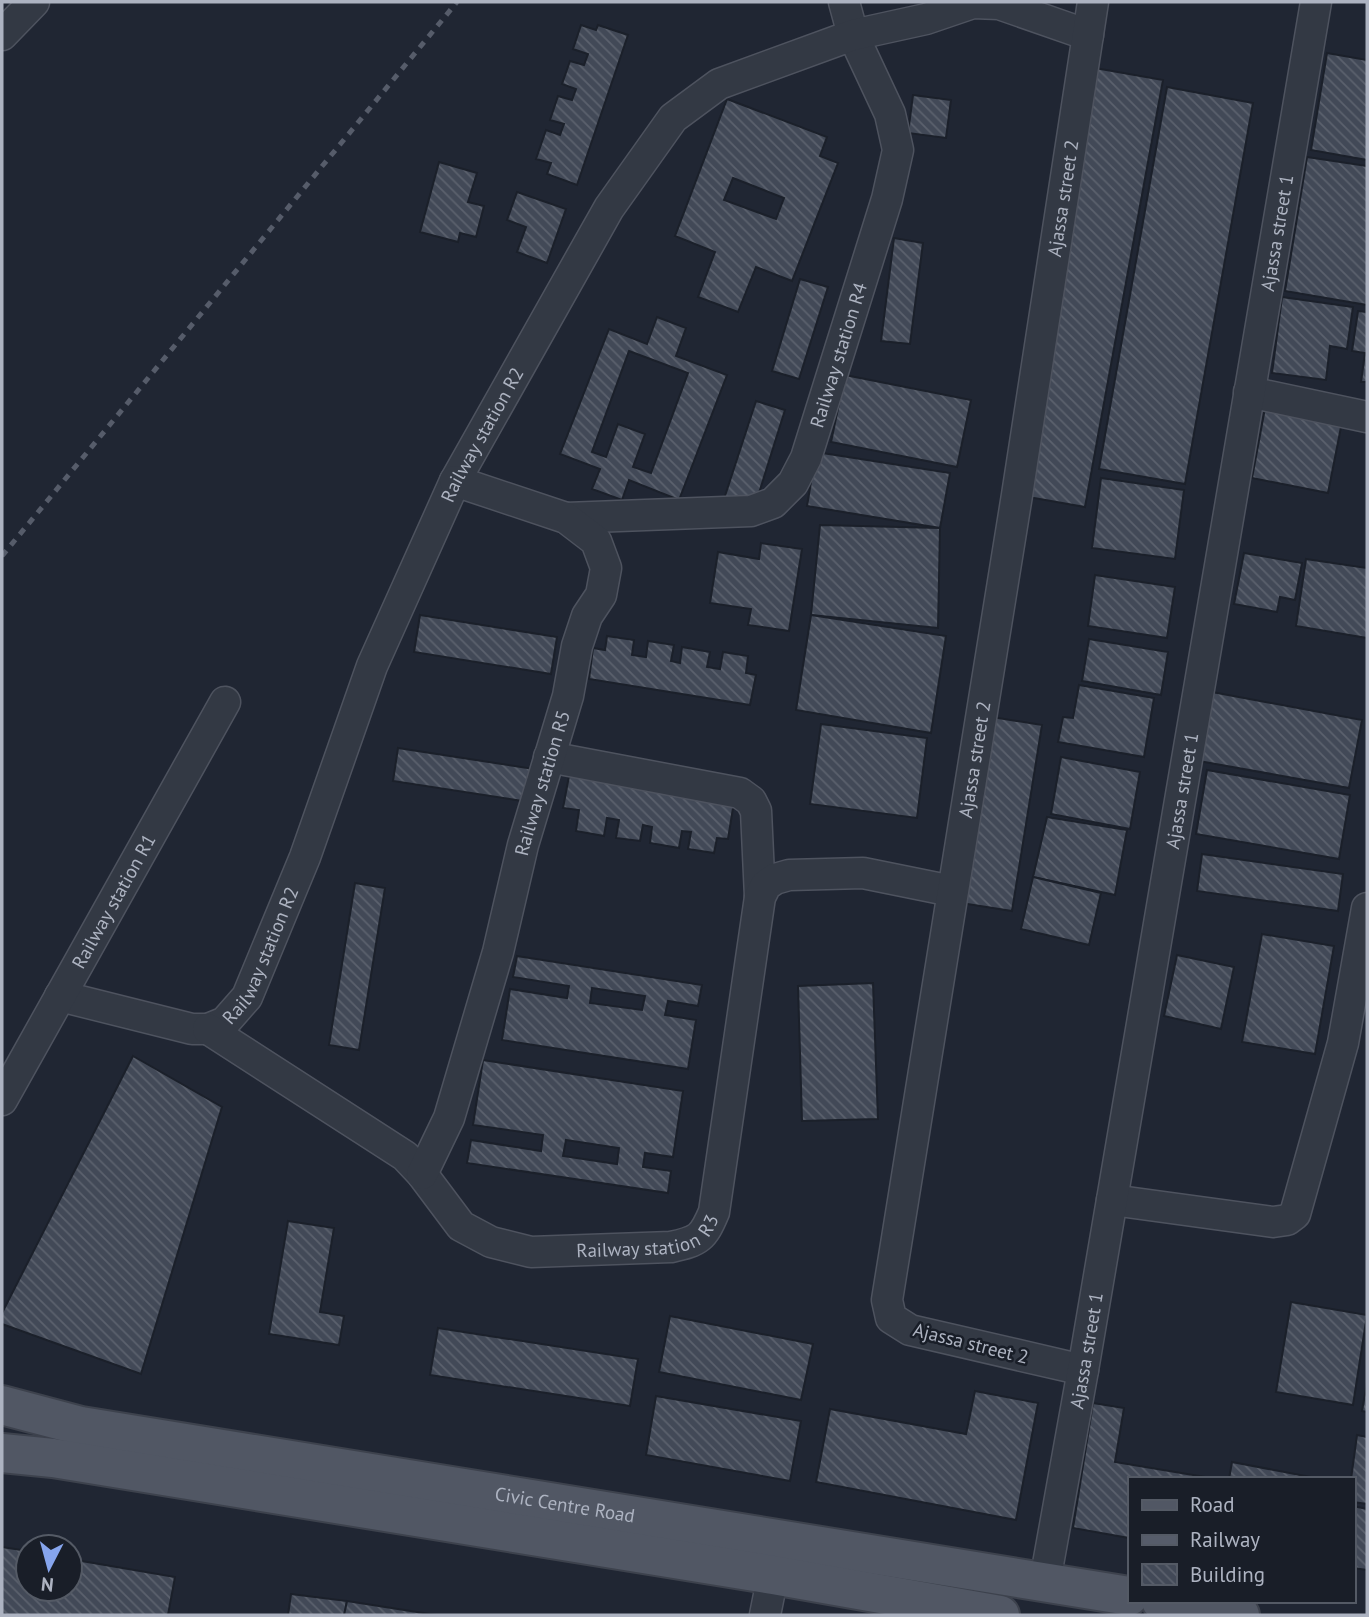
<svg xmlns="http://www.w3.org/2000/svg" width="1369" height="1617" viewBox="0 0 1369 1617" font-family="'PT Sans',sans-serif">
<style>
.building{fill:url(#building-back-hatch);stroke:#1b202a;stroke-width:2;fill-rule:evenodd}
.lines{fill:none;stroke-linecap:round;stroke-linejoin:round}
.minor-casing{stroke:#4e535f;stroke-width:33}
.primary-casing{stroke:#3d424d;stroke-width:42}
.minor{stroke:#333944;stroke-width:30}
.primary{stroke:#515764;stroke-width:38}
.rail{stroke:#565c6a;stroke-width:5;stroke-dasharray:7 7;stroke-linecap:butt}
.labels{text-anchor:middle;stroke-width:5;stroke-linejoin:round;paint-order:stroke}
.street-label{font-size:19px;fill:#adb3c1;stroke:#191e28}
</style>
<defs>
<pattern id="building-back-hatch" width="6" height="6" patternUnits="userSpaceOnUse" patternTransform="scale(1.75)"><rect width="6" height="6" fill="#424957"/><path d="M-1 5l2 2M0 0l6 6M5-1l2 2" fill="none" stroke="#5b616d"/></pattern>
</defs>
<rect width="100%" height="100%" fill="#202633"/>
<g class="building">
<path d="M581 25 596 30 598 25 628 35 577 185 547 174 551 163 536 159 546 130 560 135 564 124 550 120 558 96 572 100 576 89 562 84 570 61 584 65 588 54 573 49Z"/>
<path d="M1327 53 1367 60V160L1311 150Z"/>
<path d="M1095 68 1163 80 1085 507 1017 495Z"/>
<path d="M1167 87 1253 103 1185 484 1099 469Z"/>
<path d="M913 95 951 100 946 138 908 133Z"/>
<path d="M727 99 827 137 820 156 838 163 792 281 756 267 738 312 698 297 715 252 675 236ZM733 178 784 198 776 219 724 200Z"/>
<path d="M1307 157 1367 166V305L1285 291Z"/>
<path d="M439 162 477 173 468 202 484 206 476 237 460 233 458 242 420 232Z"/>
<path d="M517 192 566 209 547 263 517 252 526 227 507 220Z"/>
<path d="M894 238 923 243 910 344 881 341Z"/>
<path d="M800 279 828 287 799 379 772 371Z"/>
<path d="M1282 297 1353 307 1347 349 1330 346 1326 380 1272 373Z"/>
<path d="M1358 311 1367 312V382H1361L1365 353 1352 351Z"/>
<path d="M657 317 686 328 676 356 727 375 679 500 629 480 622 500 592 489 600 469 560 454 609 329 647 344ZM629 351 688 373 651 473 633 467 645 434 618 424 606 457 592 452Z"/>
<path d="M845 375 971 400 957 467 831 442Z"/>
<path d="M756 401 785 410 754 509 724 499Z"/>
<path d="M1265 408 1342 422 1328 493 1252 478Z"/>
<path d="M816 452 950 473 940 528 807 506Z"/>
<path d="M1101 478 1184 490 1175 559 1092 548Z"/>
<path d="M820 525 940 528 938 628 811 615Z"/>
<path d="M761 543 802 549 789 631 748 625 751 609 710 603 718 552 759 559Z"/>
<path d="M1244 553 1302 563 1295 600 1280 597 1277 612 1234 604Z"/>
<path d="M1306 559 1367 568V638L1296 626Z"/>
<path d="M1095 575 1175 587 1167 638 1088 626Z"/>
<path d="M420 615 557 637 551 674 414 652Z"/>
<path d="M811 615 946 636 931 733 796 710Z"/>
<path d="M607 636 634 640 632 655 646 657 648 641 674 645 671 661 680 663 682 647 710 652 707 667 720 669 723 652 748 656 746 673 756 675 750 705 589 679 593 648 605 650Z"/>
<path d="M1089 639 1168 652 1161 695 1082 681Z"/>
<path d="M1079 685 1154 698 1144 757 1058 742 1063 717 1073 718Z"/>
<path d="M1212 692 1362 720 1349 788 1199 761Z"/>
<path d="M992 717 1042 725 1012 911 961 903Z"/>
<path d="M821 724 927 738 917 818 810 804Z"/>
<path d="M398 748 534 769 529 802 393 781Z"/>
<path d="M1061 757 1140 772 1130 829 1051 814Z"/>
<path d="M1207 770 1350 795 1339 859 1196 834Z"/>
<path d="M569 776 734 802 728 839 717 838 714 853 688 849 691 832 682 831 679 848 650 843 652 827 643 825 640 841 616 838 619 820 607 818 604 836 576 831 579 810 563 808Z"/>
<path d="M1047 817 1127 830 1115 895 1033 877Z"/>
<path d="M1202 854 1343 874 1338 911 1197 891Z"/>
<path d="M1033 877 1101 893 1089 945 1021 929Z"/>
<path d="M355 883 385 888 359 1050 329 1045Z"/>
<path d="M1262 934 1334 946 1315 1054 1242 1042Z"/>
<path d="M1177 955 1234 967 1221 1029 1164 1016Z"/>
<path d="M517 956 702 985 698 1006 668 1001 665 1015 696 1020 688 1069 502 1040 510 989 567 998 569 986 513 977ZM592 988 645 996 642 1010 590 1003Z"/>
<path d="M873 983 878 1119 802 1121 798 986Z"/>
<path d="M133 1056 222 1107 141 1374 2 1324V1313Z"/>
<path d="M483 1060 683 1091 673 1157 645 1153 643 1167 671 1171 668 1193 467 1163 471 1140 541 1151 543 1135 473 1125ZM566 1140 619 1148 617 1164 563 1156Z"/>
<path d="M288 1221 334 1228 320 1312 344 1316 339 1345 269 1334Z"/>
<path d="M1291 1302 1367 1315 1353 1405 1276 1392Z"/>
<path d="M670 1316 813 1344 801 1400 659 1372Z"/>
<path d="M438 1328 638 1359 630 1406 430 1375Z"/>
<path d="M1367 1383V1412L1362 1411Z"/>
<path d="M975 1391 1038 1403 1016 1520 816 1482 830 1409 966 1434Z"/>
<path d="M656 1396 801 1421 790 1481 646 1455Z"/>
<path d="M1093 1403 1124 1408 1115 1462 1217 1479H1129V1538L1073 1528Z"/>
<path d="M1357 1435 1367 1437V1504L1353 1502V1479H1351Z"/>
<path d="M1232 1462 1321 1479H1229Z"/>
<path d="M1353 1506 1367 1509V1570L1353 1568Z"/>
<path d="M2 1547 28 1551V1589H70V1559L175 1577 168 1615H2Z"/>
<path d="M291 1594 347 1601 345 1615H288Z"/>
<path d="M347 1601 436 1615H344Z"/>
</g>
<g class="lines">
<g class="minor-casing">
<g id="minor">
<path d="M2 35 34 2"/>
<path d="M1249 392 1367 417"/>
<path id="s1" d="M566 518 751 511 773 503 793 483 806 458 887 199 898 150 890 114 853 35 844 2"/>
<path d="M549 757 740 793 751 801 756 811 760 897"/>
<path id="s2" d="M60 996 192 1029H208L225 1022 247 997 305 857 372 666 455 481 609 208 673 118 719 84 853 35 926 19 973 3 999 4 1088 35"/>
<path id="s3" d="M208 1029 405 1156 422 1174 461 1226 491 1242 531 1252 671 1247C699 1241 703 1238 714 1212L760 897 766 885 775 879 789 875 863 873 952 891"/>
<path id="s4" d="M2 1100 225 702"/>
<path id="s5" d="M422 1174 449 1118 498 952 523 845 568 696 577 646 587 616 601 595 606 568 596 541 566 518 455 481"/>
<path d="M1112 1200 1273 1222 1287 1220 1295 1214 1343 1043 1367 908"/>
<path id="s6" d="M1083 1370 910 1330 891 1318 887 1300 1017 495 1093 2"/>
<path id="s7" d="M1045 1581 1083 1370 1316 2"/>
<path d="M765 1615 773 1575"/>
</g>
</g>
<g class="primary-casing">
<g id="primary">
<path id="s8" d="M2 1405 81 1426 1129 1596"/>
<path d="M2 1453 53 1458 773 1575 1000 1615"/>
<path d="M1161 1601 1240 1615"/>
</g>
</g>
<use href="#minor" class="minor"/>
<use href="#primary" class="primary"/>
<path class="rail" d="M2 556 457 2"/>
</g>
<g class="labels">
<g class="street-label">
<text dy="7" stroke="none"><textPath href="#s6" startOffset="1334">Ajassa street 2</textPath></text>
<text dy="7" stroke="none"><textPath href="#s7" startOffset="1368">Ajassa street 1</textPath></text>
<text dy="7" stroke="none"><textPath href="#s1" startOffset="373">Railway station R4</textPath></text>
<text dy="7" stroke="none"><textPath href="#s2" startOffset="814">Railway station R2</textPath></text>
<text dy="7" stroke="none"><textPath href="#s6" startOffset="766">Ajassa street 2</textPath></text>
<text dy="7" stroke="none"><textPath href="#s5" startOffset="410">Railway station R5</textPath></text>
<text dy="7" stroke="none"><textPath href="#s7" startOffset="802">Ajassa street 1</textPath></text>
<text dy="7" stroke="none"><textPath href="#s4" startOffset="228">Railway station R1</textPath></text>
<text dy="7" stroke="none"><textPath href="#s2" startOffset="247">Railway station R2</textPath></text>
<text dy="7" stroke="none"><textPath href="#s3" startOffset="520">Railway station R3</textPath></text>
<text transform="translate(971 1343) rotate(14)" y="7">Ajassa street 2</text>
<text dy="7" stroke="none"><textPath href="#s7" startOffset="234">Ajassa street 1</textPath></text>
<text dy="7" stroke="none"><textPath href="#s8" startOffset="572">Civic Centre Road</textPath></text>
</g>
</g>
<rect width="1369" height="1617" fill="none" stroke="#adb3c1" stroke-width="7"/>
<rect x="1128" y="1477" width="228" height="126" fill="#191e28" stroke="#545a65" stroke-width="2"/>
<rect x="1142" y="1500" width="35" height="10" fill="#515764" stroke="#545a65" stroke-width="2"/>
<text x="1190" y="1512" font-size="21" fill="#adb3c1">Road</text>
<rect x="1142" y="1535" width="35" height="10" fill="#565c6a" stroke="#545a65" stroke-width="2"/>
<text x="1190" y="1547" font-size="21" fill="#adb3c1">Railway</text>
<rect x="1142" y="1564" width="35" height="21" fill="url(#building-back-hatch)" stroke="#545a65" stroke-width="2"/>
<text x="1190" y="1582" font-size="21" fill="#adb3c1">Building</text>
<g transform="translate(49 1568) rotate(186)"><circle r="33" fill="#191e28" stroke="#545a65" stroke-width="2"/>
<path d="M0-5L12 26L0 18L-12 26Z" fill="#86a5ed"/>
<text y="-10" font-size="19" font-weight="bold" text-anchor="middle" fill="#adb3c1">N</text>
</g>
</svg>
